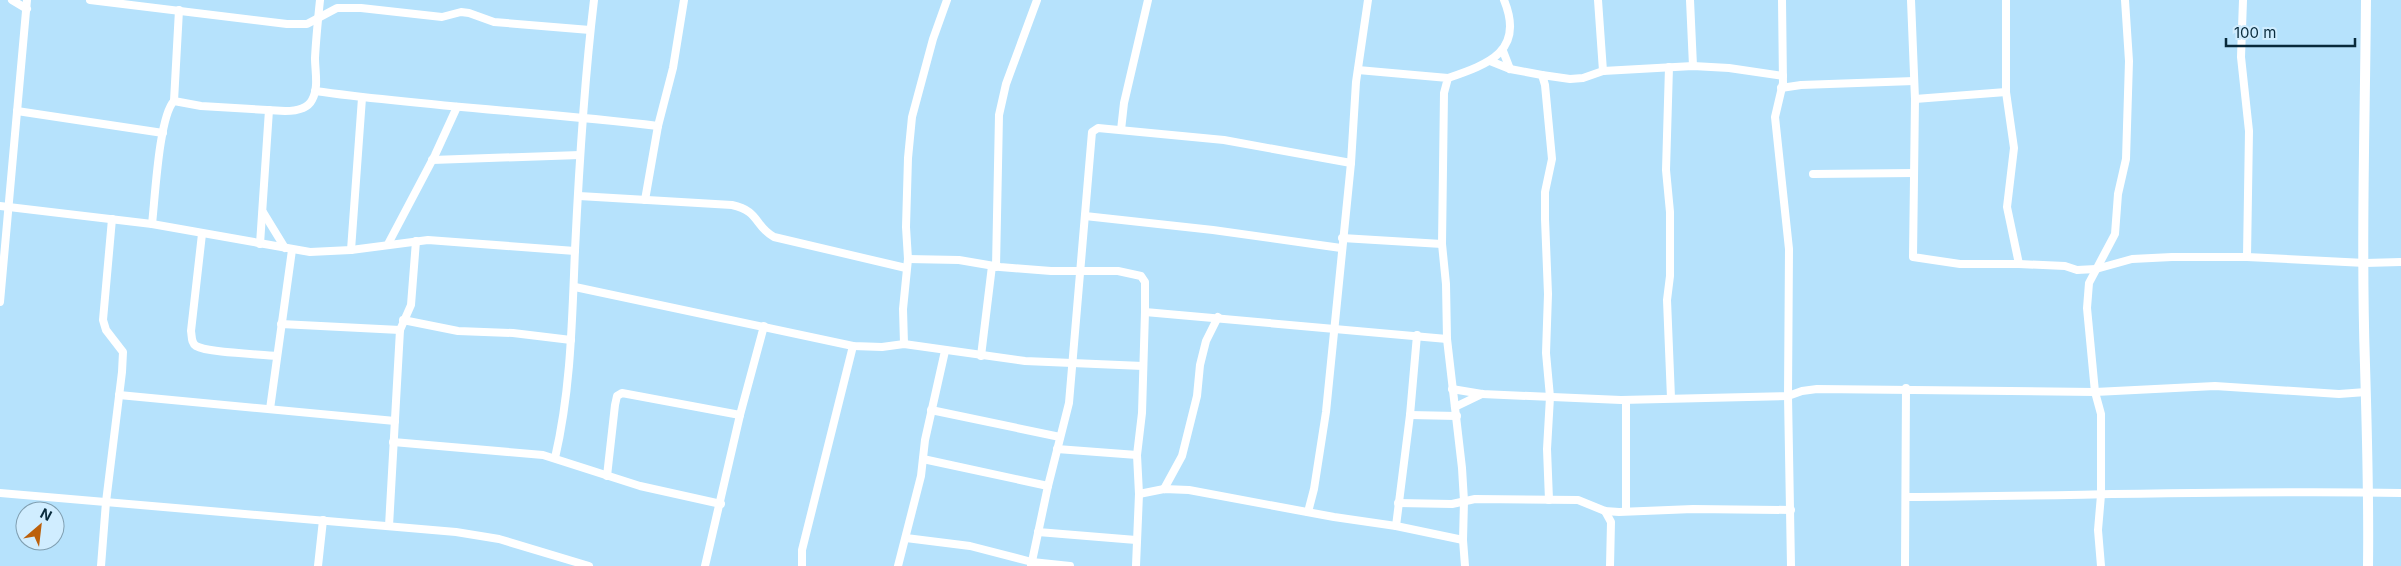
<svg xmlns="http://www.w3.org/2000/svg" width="2401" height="566" viewBox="0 0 2401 566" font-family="Inter,sans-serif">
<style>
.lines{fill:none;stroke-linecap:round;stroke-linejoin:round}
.street{stroke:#fff;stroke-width:8}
.secondary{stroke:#fff;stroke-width:10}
</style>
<rect width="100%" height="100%" fill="#b6e2fc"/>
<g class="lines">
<g class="street">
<path d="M12 0 27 9"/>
<path d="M90 0 287 24H307L337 8H361L442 17 461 12 469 13 494 22 590 30"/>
<path d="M1598 0 1603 71"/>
<path d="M1690 0 1693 66"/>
<path d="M1782 0 1783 83 1775 117 1789 249 1788 396 1791 566"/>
<path d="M1911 0 1915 99 1913 257 1960 264H2019L2065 266 2077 270 2096 269 2132 259 2172 257H2247L2365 263 2401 262"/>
<path d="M2006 0V92L2014 148 2007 207 2019 264"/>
<path d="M2243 0 2241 57 2249 131 2247 257"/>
<path d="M1503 51 1510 69"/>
<path d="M1490 61 1510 69 1542 75"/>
<path d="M1669 67 1666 170 1670 212V276L1667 300 1671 398"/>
<path d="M1358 70 1448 78 1444 93 1442 244 1446 284 1447 339 1462 468 1464 501 1463 540 1465 566"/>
<path d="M1448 78C1489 64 1525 51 1504 0"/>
<path d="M1781 88 1801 85 1914 81"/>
<path d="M315 91C429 107 544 112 658 126"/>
<path d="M1915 99 2006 92"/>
<path d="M174 101 179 10"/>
<path d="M17 111 163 133"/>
<path d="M1121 130 1124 103 1148 0"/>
<path d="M432 160 580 155"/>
<path d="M1813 174 1914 173"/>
<path d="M579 196 732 205C760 211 754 226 774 237L906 268"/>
<path d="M645 200 658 126 673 68 684 0"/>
<path d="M0 206 152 224 310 252 351 250 428 240 575 251"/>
<path d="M263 212 285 248"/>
<path d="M1085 216 1213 230 1341 248"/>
<path d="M152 224C155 199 159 116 174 101L201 106 285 111C294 111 307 110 312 100 319 88 315 71 315 58 316 39 318 19 320 0"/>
<path d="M202 234 191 331C192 336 191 343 196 346 208 353 260 354 277 356"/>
<path d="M1342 238 1442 244"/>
<path d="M260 244 269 110"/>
<path d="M388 244 435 155 457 107"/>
<path d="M351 250 362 98"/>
<path d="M908 259 959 260 1000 267 1051 271H1118L1141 276 1145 282V312L1142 413 1137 455 1139 494 1136 566"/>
<path d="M996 267 999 115 1006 84 1037 0"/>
<path d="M575 287 853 346 882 347 904 344 1025 361 1143 366"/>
<path d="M0 302 27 0"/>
<path d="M1145 312 1447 339"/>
<path d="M403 320 458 331 513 333 571 340"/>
<path d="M281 324 400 330"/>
<path d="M904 344 903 309 908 259 906 227 908 158 912 117 933 39 947 0"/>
<path d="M981 356 992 266"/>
<path d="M1452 389 1482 394 1621 400 1788 396 1802 391 1817 389 2095 392 2215 386 2339 394 2366 392"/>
<path d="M119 395 395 421"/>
<path d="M1455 407 1482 394"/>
<path d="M270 409 292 250"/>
<path d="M931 410 1060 437"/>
<path d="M1410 415 1457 416"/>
<path d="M393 442 543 455 640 486 721 504"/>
<path d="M1057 449 1137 455"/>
<path d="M555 458C571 389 572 321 575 250 579 167 584 83 594 0"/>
<path d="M923 459 1048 486"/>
<path d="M607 476 615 405 617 396 622 393 740 415"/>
<path d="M1164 489 1182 456 1197 396 1200 365 1206 341 1218 317"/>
<path d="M0 493 456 532 499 539 589 566"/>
<path d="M1139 494 1164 489 1189 490 1334 517 1396 526 1463 540"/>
<path d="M1906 497C2071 496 2236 490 2401 493"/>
<path d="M1549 500 1547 449 1550 397 1546 353 1548 294 1545 219V192L1552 159 1545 85 1542 75 1570 79 1583 78 1603 71 1693 66 1729 68 1783 76"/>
<path d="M1398 503 1452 504 1475 499 1578 500 1605 511 1619 512 1693 509 1791 510"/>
<path d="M1605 511 1611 522 1610 566"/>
<path d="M1626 511V400"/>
<path d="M1308 512 1314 489 1326 412 1351 163 1356 82 1368 0"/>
<path d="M389 526 400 330 411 305 416 241"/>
<path d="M1396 526 1410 415 1417 335"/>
<path d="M1038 532 1136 540"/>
<path d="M906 538 970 546 1032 562 1070 566"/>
<path d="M101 566 106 502 122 372 123 352 106 330 103 320 112 219"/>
<path d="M318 566 323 520"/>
<path d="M705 566 740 415 764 326"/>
<path d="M802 566V550L853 346"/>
<path d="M898 566 921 476 925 440 945 351"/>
<path d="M1031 566 1048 486 1069 403 1092 132 1098 128 1224 140 1351 163"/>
<path d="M1905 566 1906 388"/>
<path d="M2101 566 2098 530 2101 495V414L2095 392 2087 308 2089 283 2115 234 2118 194 2126 159 2129 61 2125 0"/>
</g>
<path class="secondary" d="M2366 0C2365 121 2361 243 2365 365 2367 432 2369 499 2368 566"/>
</g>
<g transform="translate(40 526) rotate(28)"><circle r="24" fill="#d0edff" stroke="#809fb1"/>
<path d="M0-4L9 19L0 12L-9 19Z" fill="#bc600b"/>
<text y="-8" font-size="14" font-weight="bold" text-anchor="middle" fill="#082a3b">N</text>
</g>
<path d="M2226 38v8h129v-8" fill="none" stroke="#082a3b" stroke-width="2.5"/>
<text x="2234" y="38" font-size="15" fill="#082a3b" stroke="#d0edff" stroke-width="4" paint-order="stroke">100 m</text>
</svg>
